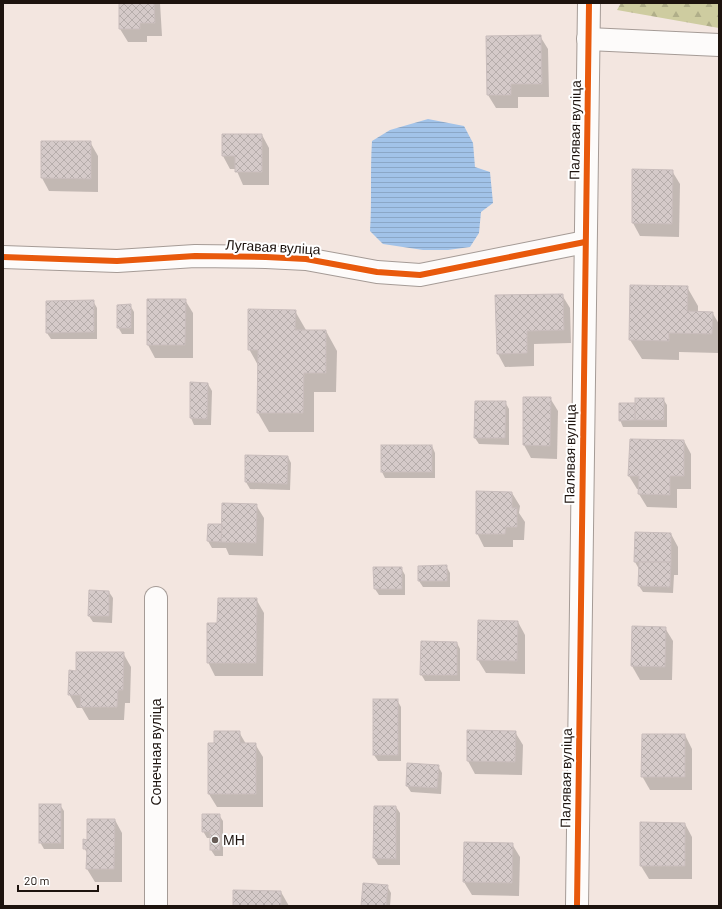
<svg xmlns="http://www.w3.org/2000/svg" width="722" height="909" viewBox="0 0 722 909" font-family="Barlow,sans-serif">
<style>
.forest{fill:url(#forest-firs)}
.water{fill:url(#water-rules)}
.shadow{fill:#0003}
.building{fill:url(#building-cross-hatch);stroke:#c9bdbc}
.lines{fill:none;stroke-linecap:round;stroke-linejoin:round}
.minor-casing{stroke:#a59b96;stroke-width:24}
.minor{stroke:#fdfbfa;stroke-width:22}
.cycleway-casing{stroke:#fff;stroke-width:8}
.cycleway{stroke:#e8590c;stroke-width:6}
.poi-dot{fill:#685d58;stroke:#fff;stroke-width:1.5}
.labels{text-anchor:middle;stroke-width:4;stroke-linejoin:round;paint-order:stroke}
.street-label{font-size:14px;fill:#1d130e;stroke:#fff}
.poi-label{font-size:14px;fill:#1d130e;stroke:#fff;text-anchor:start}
</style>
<defs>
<pattern id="forest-firs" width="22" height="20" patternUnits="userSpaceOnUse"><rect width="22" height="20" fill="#cecca0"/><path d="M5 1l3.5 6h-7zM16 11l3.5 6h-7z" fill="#b0ae89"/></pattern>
<pattern id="water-rules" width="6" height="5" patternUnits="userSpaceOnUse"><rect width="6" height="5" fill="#a2c3e9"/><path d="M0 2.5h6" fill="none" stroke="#8ba7c7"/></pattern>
<pattern id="building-cross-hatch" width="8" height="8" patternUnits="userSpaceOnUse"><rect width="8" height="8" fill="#d5cac9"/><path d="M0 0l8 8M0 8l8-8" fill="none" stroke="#b6adab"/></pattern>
</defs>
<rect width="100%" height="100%" fill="#f3e6e0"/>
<path class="forest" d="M621 3H719V28L617 10Z"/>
<path class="water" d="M428 119 464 126 473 143 475 167 490 172 493 203 481 212 479 233 470 247 448 250H423L383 244 370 231C372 201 370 171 372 141L390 130Z"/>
<g class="shadow">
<path d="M120 3H160L162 36H147V42H128L120 29Z"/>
<path d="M540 36 548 49 549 97H518V108H496L488 95 487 37Z"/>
<path d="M262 135 269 148V185H243L236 169H230L223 156Z"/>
<path d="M90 142 98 156V192L49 191 42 178Z"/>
<path d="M672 171 680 184 679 237 640 236 633 223Z"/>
<path d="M687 287 698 306V312H712L719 324V353L679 352V360L642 359 630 340Z"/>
<path d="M562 295 570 308 571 343 534 344V366L505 367 498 354Z"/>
<path d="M185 300 193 313V358H155L148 345Z"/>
<path d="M93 301 97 308V339H51L47 333Z"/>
<path d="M130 305 134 312V334H122L118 327Z"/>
<path d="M295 311 306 330 326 331 337 351 336 392H314V432H269L258 413 259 367 249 349Z"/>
<path d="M191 384H208L212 391 211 425H194L191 418Z"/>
<path d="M550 398 558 411 557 459 531 458 524 445Z"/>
<path d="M663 399 667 405V427H623L620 420 636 404Z"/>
<path d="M505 402 509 409V445L479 444 475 438Z"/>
<path d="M684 441 691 454V489H677V508L647 507 639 494V489H637L629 476Z"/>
<path d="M432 446 435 453V478H385L382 472Z"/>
<path d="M246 456 288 457 291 463 290 490 250 489 246 482Z"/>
<path d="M512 493 520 506 519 513 525 522 524 540H513V547H484L477 533Z"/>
<path d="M256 505 264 518 263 556 229 555 226 548H212L208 541 209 525H222Z"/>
<path d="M671 534 678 547V575H674L673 593 643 592 639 586V569L635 562Z"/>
<path d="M446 566 450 573V587H423L419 581Z"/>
<path d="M401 568 405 575V595H379L375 589Z"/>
<path d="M109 592 113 598 112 623 93 622 89 616Z"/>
<path d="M256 599 264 613 263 676H215L208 662Z"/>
<path d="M518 622 525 635V674L486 673 478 660Z"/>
<path d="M633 627 665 628 673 641 672 680H640L632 666Z"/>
<path d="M457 643 460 649V681H425L421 674Z"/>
<path d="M123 653 131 667 130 703H125L124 720H89L82 708H77L69 694 77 672Z"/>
<path d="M397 700 401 707V761H378L374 755Z"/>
<path d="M239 732 246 744H255L263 757V807H217L209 794 215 744Z"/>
<path d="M515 732 523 745 522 775 475 774 468 761Z"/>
<path d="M685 735 692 749V790H650L642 776Z"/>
<path d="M438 766 442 773 441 794 411 792 407 786Z"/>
<path d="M60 805 64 811V849H44L40 842Z"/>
<path d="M375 807H396L400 813V865H378L374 858Z"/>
<path d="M219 815 223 821V856H215L211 850V838H207L203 831Z"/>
<path d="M115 820 122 833V882H95L87 869 88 854 84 848 88 841Z"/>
<path d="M685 824 692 837V879H649L641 866Z"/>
<path d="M512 844 520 857 519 896 472 895 464 882Z"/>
<path d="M387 886 391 893 390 906H362Z"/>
<path d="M281 892 289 906H234Z"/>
</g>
<g class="building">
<path d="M119 3H154L155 23H140V29H119Z"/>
<path d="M541 35 542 84H511V95H487L486 36Z"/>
<path d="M222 134H262V172H235V156H222Z"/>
<path d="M41 141H91V179L41 178Z"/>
<path d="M632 169 673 170 672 224 632 223Z"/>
<path d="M630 285 688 286 687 311 713 312 712 334 669 333V341L629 340Z"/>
<path d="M563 294 564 330 527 331V353L497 354 495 295Z"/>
<path d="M147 299H186L185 345H147Z"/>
<path d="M94 300V332L46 333V301Z"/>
<path d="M131 304V328H117V305Z"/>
<path d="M248 309 296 310 295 330H326V373H304L303 413H257L258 350H248Z"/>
<path d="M190 382 208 383 207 419 190 418Z"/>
<path d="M523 397H551L550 446 523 445Z"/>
<rect x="635" y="398" width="29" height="22"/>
<path d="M475 401H506L505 438H474Z"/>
<path d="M619 403H635V420L619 421Z"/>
<path d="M630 439 684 440V476H670V495L638 494 639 476H628Z"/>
<rect x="381" y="445" width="51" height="27"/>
<path d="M245 455 288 456 287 484 245 482Z"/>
<path d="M476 491 512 492V508H517V527H506L505 534H476Z"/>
<path d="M222 503 257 504 256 543 221 542Z"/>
<path d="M208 524H222L221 542 207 541Z"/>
<path d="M635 532 671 533V562H634Z"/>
<path d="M639 562H671L670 587 638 586Z"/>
<path d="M447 565V581H418V566Z"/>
<path d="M373 567H402V589H374Z"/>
<path d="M89 590 109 591V616H88Z"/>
<path d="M218 598H257L256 663H207V623H217Z"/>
<path d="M478 620 518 621 517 661 477 660Z"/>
<path d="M632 626 666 627 665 667 631 666Z"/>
<path d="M421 641 457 642V675H420Z"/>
<path d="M76 652H124L123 690H118L117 707H80L81 695H68L69 670 76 671Z"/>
<rect x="373" y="699" width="25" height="56"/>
<path d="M467 730 516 731 515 762 467 761Z"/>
<path d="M214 731H240V743H256V794H208V743H214Z"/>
<path d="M642 734H685V777H641Z"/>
<path d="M407 763 439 765 437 788 406 786Z"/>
<rect x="39" y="804" width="22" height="39"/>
<path d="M374 806H396V859L373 858Z"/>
<path d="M202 814H220V831L202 832Z"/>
<path d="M87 819H115L114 869H86L87 849H83V839L87 840Z"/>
<path d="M640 822 685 823V866H640Z"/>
<rect x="210" y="831" width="10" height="19"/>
<path d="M464 842 513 843 512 883 463 882Z"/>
<path d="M363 883 388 885 386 906H361Z"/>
<path d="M233 890 281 891V906H233Z"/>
</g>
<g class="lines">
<g class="minor-casing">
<g id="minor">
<path d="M588 39 719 45"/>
<path d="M3 257 117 261 195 256 266 257 306 259 377 272 420 275 585 242"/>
<path d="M156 906V598"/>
<path d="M577 906 589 3"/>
</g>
</g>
<use href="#minor" class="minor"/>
<g class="cycleway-casing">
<g id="cycleway">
<path d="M3 257 117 261 195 256 266 257 306 259 377 272 420 275 585 242"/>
<path d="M577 906 589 3"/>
</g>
</g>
<use href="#cycleway" class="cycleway"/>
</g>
<circle class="poi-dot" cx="215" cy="840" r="4"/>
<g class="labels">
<g class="street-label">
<text transform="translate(575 130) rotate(-89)" y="5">Палявая вуліца</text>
<text transform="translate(273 247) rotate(3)" y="5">Лугавая вуліца</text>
<text transform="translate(570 454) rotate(-89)" y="5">Палявая вуліца</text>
<text transform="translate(156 752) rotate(-90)" y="5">Сонечная вуліца</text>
<text transform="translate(566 778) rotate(-89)" y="5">Палявая вуліца</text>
</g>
<g class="poi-label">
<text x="223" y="845">МН</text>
</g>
</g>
<rect width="722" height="909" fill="none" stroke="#1d130e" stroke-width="8"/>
<path d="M18 885v6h80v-6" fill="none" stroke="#1d130e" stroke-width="2"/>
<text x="24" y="885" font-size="12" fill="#1d130e" stroke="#ffffff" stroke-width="3" paint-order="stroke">20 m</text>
</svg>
